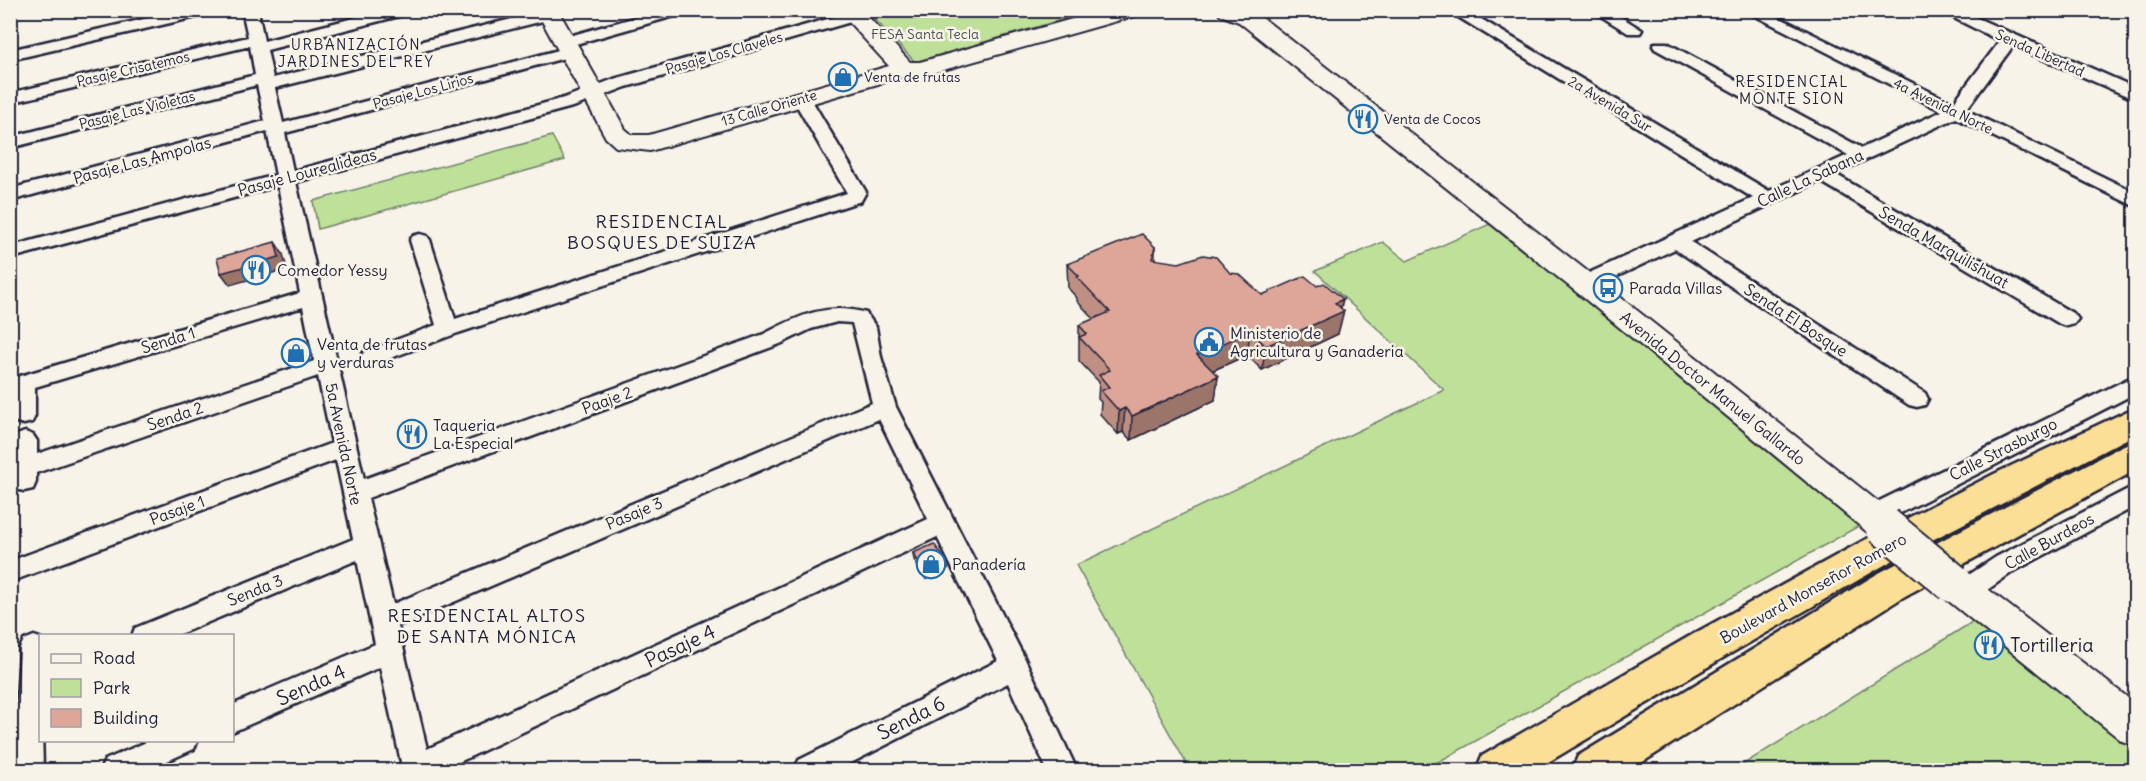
<svg xmlns="http://www.w3.org/2000/svg" width="2146" height="781" viewBox="0 0 2146 781" font-family="Delius,sans-serif">
<style>
.green{fill:#bee099;stroke:#70816a;stroke-width:1.5}
.lines{fill:none;stroke-linecap:round;stroke-linejoin:round}
.street-casing{stroke:#22223b;stroke-width:5}
.secondary-casing{stroke:#22223b;stroke-width:4}
.highway-casing{stroke:#22223b;stroke-width:5}
.street{fill:#f7f3e8;fill-rule:evenodd}
.secondary{fill:#f7f3e8;fill-rule:evenodd}
.highway{fill:#fbdf96;fill-rule:evenodd}
.secondary-bridge-casing{stroke:#22223b;stroke-width:42;stroke-linecap:butt}
.secondary-bridge{stroke:#f7f3e8;stroke-width:38}
.wall{fill:#bf8f84;stroke:#22223b;stroke-width:1.5}
.shaded-wall{fill:#9b746b;stroke:#22223b;stroke-width:1.5}
.building{fill:#dea699;stroke:#22223b;stroke-width:1.5}
.labels{text-anchor:middle;stroke-width:5;stroke-linejoin:round;paint-order:stroke}
.far-park-label{font-size:14px;fill:#495252;stroke:#f7f3e8}
.far-street-label{font-size:14px;fill:#22223b;stroke:#f7f3e8}
.far-poi-label{font-size:14px;fill:#22223b;stroke:#f7f3e8;text-anchor:start}
.far-neighbourhood-label{font-size:15px;letter-spacing:1.5px;fill:#22223b;stroke:#f7f3e8}
.street-label{font-size:16px;fill:#22223b;stroke:#f7f3e8}
.poi-label{font-size:16px;fill:#22223b;stroke:#f7f3e8;text-anchor:start}
.neighbourhood-label{font-size:18px;letter-spacing:1.5px;fill:#22223b;stroke:#f7f3e8}
.near-poi-label{font-size:20px;fill:#22223b;stroke:#f7f3e8;text-anchor:start}
.near-street-label{font-size:20px;fill:#22223b;stroke:#f7f3e8}
</style>
<rect width="100%" height="100%" fill="#f7f3e8"/>
<filter id="ink" filterUnits="userSpaceOnUse"><feTurbulence type="fractalNoise" baseFrequency=".0167" numOctaves="2"/><feDisplacementMap in="SourceGraphic" scale="12" xChannelSelector="R" yChannelSelector="G"/><feConvolveMatrix kernelMatrix="1 2 1 2 8 2 1 2 1" color-interpolation-filters="sRGB"/></filter>
<g filter="url(#ink)">
<g class="green">
<path d="M867 11H1092L915 62Z"/>
<path d="M552 136 565 160 318 229 313 201Z"/>
<path d="M1492 223 1866 522 1424 770H1190L1076 565 1444 390 1315 271 1383 242 1407 261Z"/>
<path d="M1977 619 2135 750V770H1734Z"/>
</g>
<g class="lines">
<g class="street-casing">
<g id="street">
<path d="M183 10H212L205 15 10 60V50Z"/>
<path d="M242 10H258L264 41 385 10H413L411 13 267 50 273 78 548 10 555 12 557 15 555 18 275 88 283 123 570 47 578 52 576 55 285 133 293 171 564 98 614 79 849 13H861L863 16 861 19 626 87 576 106 296 182 364 479 764 334C799 316 827 302 866 313L876 327 881 357 896 407 1024 657 1077 770H1047L1008 683 837 770H794L799 760 998 661 937 537 442 770H397L401 762 380 667 232 732V705L375 644 357 560 175 636H132L135 628 353 539 336 460 10 582V561L332 443 318 376 36 473V482L33 489 24 491 15 489C9 476 10 447 17 435L25 432 33 435 37 441V454L314 361 303 307 35 387V416L32 422 24 424 16 422 13 416 10 379 300 293 278 186 19 256 10 252 12 246 276 175 267 131 10 201V189L265 121 257 85 10 148V137L255 75 250 46 10 103V93L248 37ZM837 322 852 323 872 403 393 604 368 498 780 344 811 329ZM879 419 928 519 427 749 398 626Z"/>
<path d="M661 10H687L685 13 565 47 557 42 559 39Z"/>
<path d="M1447 10H1466L1769 191 1848 155 1655 49 1653 46 1655 43H1667L1862 148 1942 111 1744 10H1764L1953 103 2000 41 1938 10H1959L2136 88V100L2013 46 1966 110 2136 193V207L1956 118 1835 174 2074 314 2078 319 2074 324 2067 326 2060 324 1820 181 1691 242 1925 393 1928 399 1925 405 1917 407 1909 405 1675 249 1590 289 1583 291 1576 289 1573 284 1576 279 1753 198Z"/>
<path d="M1591 10H1610L1642 30 1640 33H1628Z"/>
<path d="M802 94 808 95 811 99 866 192 861 201 458 333 380 362 372 365 364 362 361 357 364 352 436 325 410 240 413 236 420 234 427 236 430 240 455 319 847 193 793 99 796 95Z"/>
<path d="M2136 375V393L1881 523 1872 526 1863 523 1860 516 1863 509Z"/>
<path d="M2136 485V506L2014 571 1973 600 1964 603 1955 600 1951 592 1955 584 1996 557Z"/>
<path d="M34 636 40 638 43 770H13L20 648 24 640Z"/>
<path d="M151 740H198L194 749 147 770H100L105 760Z"/>
</g>
</g>
<g class="secondary-casing">
<g id="secondary">
<path d="M536 10H558L625 129 632 135H649L889 66 838 10H862L910 62H920L1104 10H1141L1138 15 929 74 905 76 650 151 616 147 606 138Z"/>
<path d="M1217 10 1255 12 1605 285 1896 516 1901 526 1896 536 1884 540 1872 536 1585 299 1239 22 1220 15Z"/>
<path d="M1953 568 1966 572 2136 704V746L2122 741 1940 594 1935 583 1940 572Z"/>
</g>
</g>
<g class="highway-casing">
<g id="highway">
<path d="M2136 407V434L1888 563 1726 656 1535 770H1476L1482 756 1697 632 1861 542 1994 474Z"/>
<path d="M2136 441V470L1905 596 1630 770H1572L1578 756 1877 574 2124 445Z"/>
</g>
</g>
<use href="#street" class="street"/>
<use href="#secondary" class="secondary"/>
<use href="#highway" class="highway"/>
<g class="secondary-bridge-casing">
<path id="secondary-bridge" d="M1884 526 1953 583"/>
</g>
<use href="#secondary-bridge" class="secondary-bridge"/>
</g>
<g class="wall">
<path d="M1155 247V260L1230 273 1262 295 1341 308 1338 334 1262 370 1247 355 1212 371 1218 376 1215 400 1131 440 1123 432 1118 434 1100 414 1101 402 1098 399 1099 382 1079 361V325L1094 319 1077 301V298L1068 288 1067 264Z"/>
<path d="M913 553 948 568 926 579 914 560Z"/>
</g>
<g class="shaded-wall">
<path d="M10 10H15L11 31 10 32Z"/>
<path d="M275 242 283 254 287 269 230 285 221 273Z"/>
<path d="M1343 299 1340 312 1344 311 1338 334 1262 370 1266 346 1335 303Z"/>
<path d="M1250 331 1247 355 1194 379 1197 355Z"/>
<path d="M1218 376 1215 400 1131 440 1132 416Z"/>
<path d="M1125 408 1123 432 1118 434 1119 411Z"/>
<path d="M947 562 948 568 926 579 925 572Z"/>
</g>
<g class="building">
<path d="M1142 234 1155 247 1152 259 1179 263 1203 255 1216 257 1230 273 1239 274 1262 295 1305 276 1317 286 1324 283 1343 299 1335 303 1344 311 1266 346 1250 331 1197 355 1218 376 1132 416 1125 408 1119 411 1101 391 1109 387 1099 375 1110 370 1079 337 1087 334 1079 325 1110 312 1077 277 1079 276 1067 264Z"/>
<path d="M275 242 279 257 221 273 217 258Z"/>
<path d="M934 544 947 562 925 572 913 553Z"/>
</g>
</g>
<defs>
<g id="shop-ring" transform="scale(1.5)"><circle r="9.5" fill="#f7f3e8" stroke="#1f6fb2" stroke-width="1.5"/><path d="M-5-2.5h2.3a2.7 3.5 0 0 1 5.4 0H5L5.5 6h-11ZM-1.5-2.5h3a1.5 2.3 0 0 0-3 0Z" fill="#1f6fb2"/></g>
<g id="restaurant-ring" transform="scale(1.5)"><circle r="9.5" fill="#f7f3e8" stroke="#1f6fb2" stroke-width="1.5"/><path d="M-5-6h1v4h1v-4h1v4h1v-4h1v5L-1.5 .5V6h-2V.5L-5-1ZM5-6V6H3V1.5H1.5Q1.5-4 5-6Z" fill="#1f6fb2"/></g>
<g id="bus-ring" transform="scale(1.5)"><circle r="9.5" fill="#f7f3e8" stroke="#1f6fb2" stroke-width="1.5"/><path d="M-5-6H5V4H4V6H2V4H-2V6H-4V4H-5ZM-3.5-4V0h7V-4ZM-3.5 1.2v1.5H-2V1.2ZM2 1.2v1.5H3.5V1.2Z" fill="#1f6fb2"/></g>
<g id="civic-ring" transform="scale(1.5)"><circle r="9.5" fill="#f7f3e8" stroke="#1f6fb2" stroke-width="1.5"/><path d="M-.6-6.5H3V-4.5H.6V-3L4-1V1h2V6H-6V1h2V-1L-.6-3ZM-1.2 2.5V6h2.4V2.5Z" fill="#1f6fb2"/></g>
</defs>
<g fill-rule="evenodd">
<use href="#shop-ring" x="843" y="77"/>
<use href="#restaurant-ring" x="1363" y="119"/>
<use href="#restaurant-ring" x="256" y="270"/>
<use href="#bus-ring" x="1608" y="288"/>
<use href="#civic-ring" x="1209" y="342"/>
<use href="#shop-ring" x="296" y="353"/>
<use href="#restaurant-ring" x="412" y="434"/>
<use href="#shop-ring" x="931" y="564"/>
<use href="#restaurant-ring" x="1989" y="645"/>
</g>
<g class="labels">
<g class="far-park-label">
<text x="925" y="39">FESA Santa Tecla</text>
</g>
<g class="far-street-label">
<text transform="translate(724 53) rotate(-16)" y="5">Pasaje Los Claveles</text>
<text transform="translate(2040 53) rotate(24)" y="5">Senda Libertad</text>
<text transform="translate(133 69) rotate(-13)" y="5">Pasaje Crisatemos</text>
<text transform="translate(423 91) rotate(-15)" y="5">Pasaje Los Lirios</text>
<text transform="translate(1610 104) rotate(31)" y="5">2a Avenida Sur</text>
<text transform="translate(1943 106) rotate(26)" y="5">4a Avenida Norte</text>
<text transform="translate(769 108) rotate(-16)" y="5">13 Calle Oriente</text>
<text transform="translate(137 110) rotate(-14)" y="5">Pasaje Las Violetas</text>
</g>
<g class="far-poi-label">
<text x="864" y="82">Venta de frutas</text>
<text x="1384" y="124">Venta de Cocos</text>
</g>
<g class="far-neighbourhood-label">
<text x="356" y="50">URBANIZACIÓN<tspan x="356" dy="17">JARDINES DEL REY</tspan></text>
<text x="1792" y="87">RESIDENCIAL<tspan x="1792" dy="17">MONTE SION</tspan></text>
</g>
<g class="street-label">
<text transform="translate(142 160) rotate(-15)" y="6">Pasaje Las Ampolas</text>
<text transform="translate(307 172) rotate(-15)" y="6">Pasaje Lourealideas</text>
<text transform="translate(1810 178) rotate(-25)" y="6">Calle La Sabana</text>
<text transform="translate(1944 247) rotate(30)" y="6">Senda Marquilishuat</text>
<text transform="translate(1796 320) rotate(33)" y="6">Senda El Bosque</text>
<text transform="translate(168 340) rotate(-17)" y="6">Senda 1</text>
<text transform="translate(1713 388) rotate(39)" y="6">Avenida Doctor Manuel Gallardo</text>
<text transform="translate(607 400) rotate(-20)" y="6">Paaje 2</text>
<text transform="translate(175 416) rotate(-19)" y="6">Senda 2</text>
<text transform="translate(344 444) rotate(78)" y="6">5a Avenida Norte</text>
<text transform="translate(2003 449) rotate(-27)" y="6">Calle Strasburgo</text>
<text transform="translate(177 510) rotate(-20)" y="6">Pasaje 1</text>
<text transform="translate(634 513) rotate(-23)" y="6">Pasaje 3</text>
<text transform="translate(2049 541) rotate(-29)" y="6">Calle Burdeos</text>
<text transform="translate(1813 588) rotate(-29)" y="6">Boulevard Monseñor Romero</text>
<text transform="translate(255 590) rotate(-22)" y="6">Senda 3</text>
</g>
<g class="poi-label">
<text x="277" y="276">Comedor Yessy</text>
<text x="1629" y="294">Parada Villas</text>
<text x="1230" y="339">Ministerio de<tspan x="1230" dy="18">Agricultura y Ganaderia</tspan></text>
<text x="317" y="350">Venta de frutas<tspan x="317" dy="18">y verduras</tspan></text>
<text x="433" y="431">Taqueria<tspan x="433" dy="18">La Especial</tspan></text>
<text x="952" y="570">Panadería</text>
</g>
<g class="neighbourhood-label">
<text x="662" y="228">RESIDENCIAL<tspan x="662" dy="21">BOSQUES DE SUIZA</tspan></text>
<text x="487" y="622">RESIDENCIAL ALTOS<tspan x="487" dy="21">DE SANTA MÓNICA</tspan></text>
</g>
<g class="near-poi-label">
<text x="2010" y="652">Tortilleria</text>
</g>
<g class="near-street-label">
<text transform="translate(680 646) rotate(-25)" y="7">Pasaje 4</text>
<text transform="translate(311 685) rotate(-24)" y="7">Senda 4</text>
<text transform="translate(911 718) rotate(-27)" y="7">Senda 6</text>
</g>
</g>
<rect width="2146" height="781" fill="none" stroke="#f7f3e8" stroke-width="36"/>
<rect x="18" y="18" width="2110" height="745" fill="none" stroke="#22223b" stroke-width="2" filter="url(#ink)"/>
<rect x="39" y="634" width="195" height="108" fill="#f7f3e8" stroke="#a29fa3" stroke-width="1.5"/>
<rect x="51" y="654" width="30" height="9" fill="#f7f3e8" stroke="#a29fa3" stroke-width="1.5"/>
<text x="93" y="664" font-size="18" fill="#22223b">Road</text>
<rect x="51" y="679" width="30" height="18" fill="#bee099" stroke="#a29fa3" stroke-width="1.5"/>
<text x="93" y="694" font-size="18" fill="#22223b">Park</text>
<rect x="51" y="709" width="30" height="18" fill="#dea699" stroke="#a29fa3" stroke-width="1.5"/>
<text x="93" y="724" font-size="18" fill="#22223b">Building</text>
</svg>
